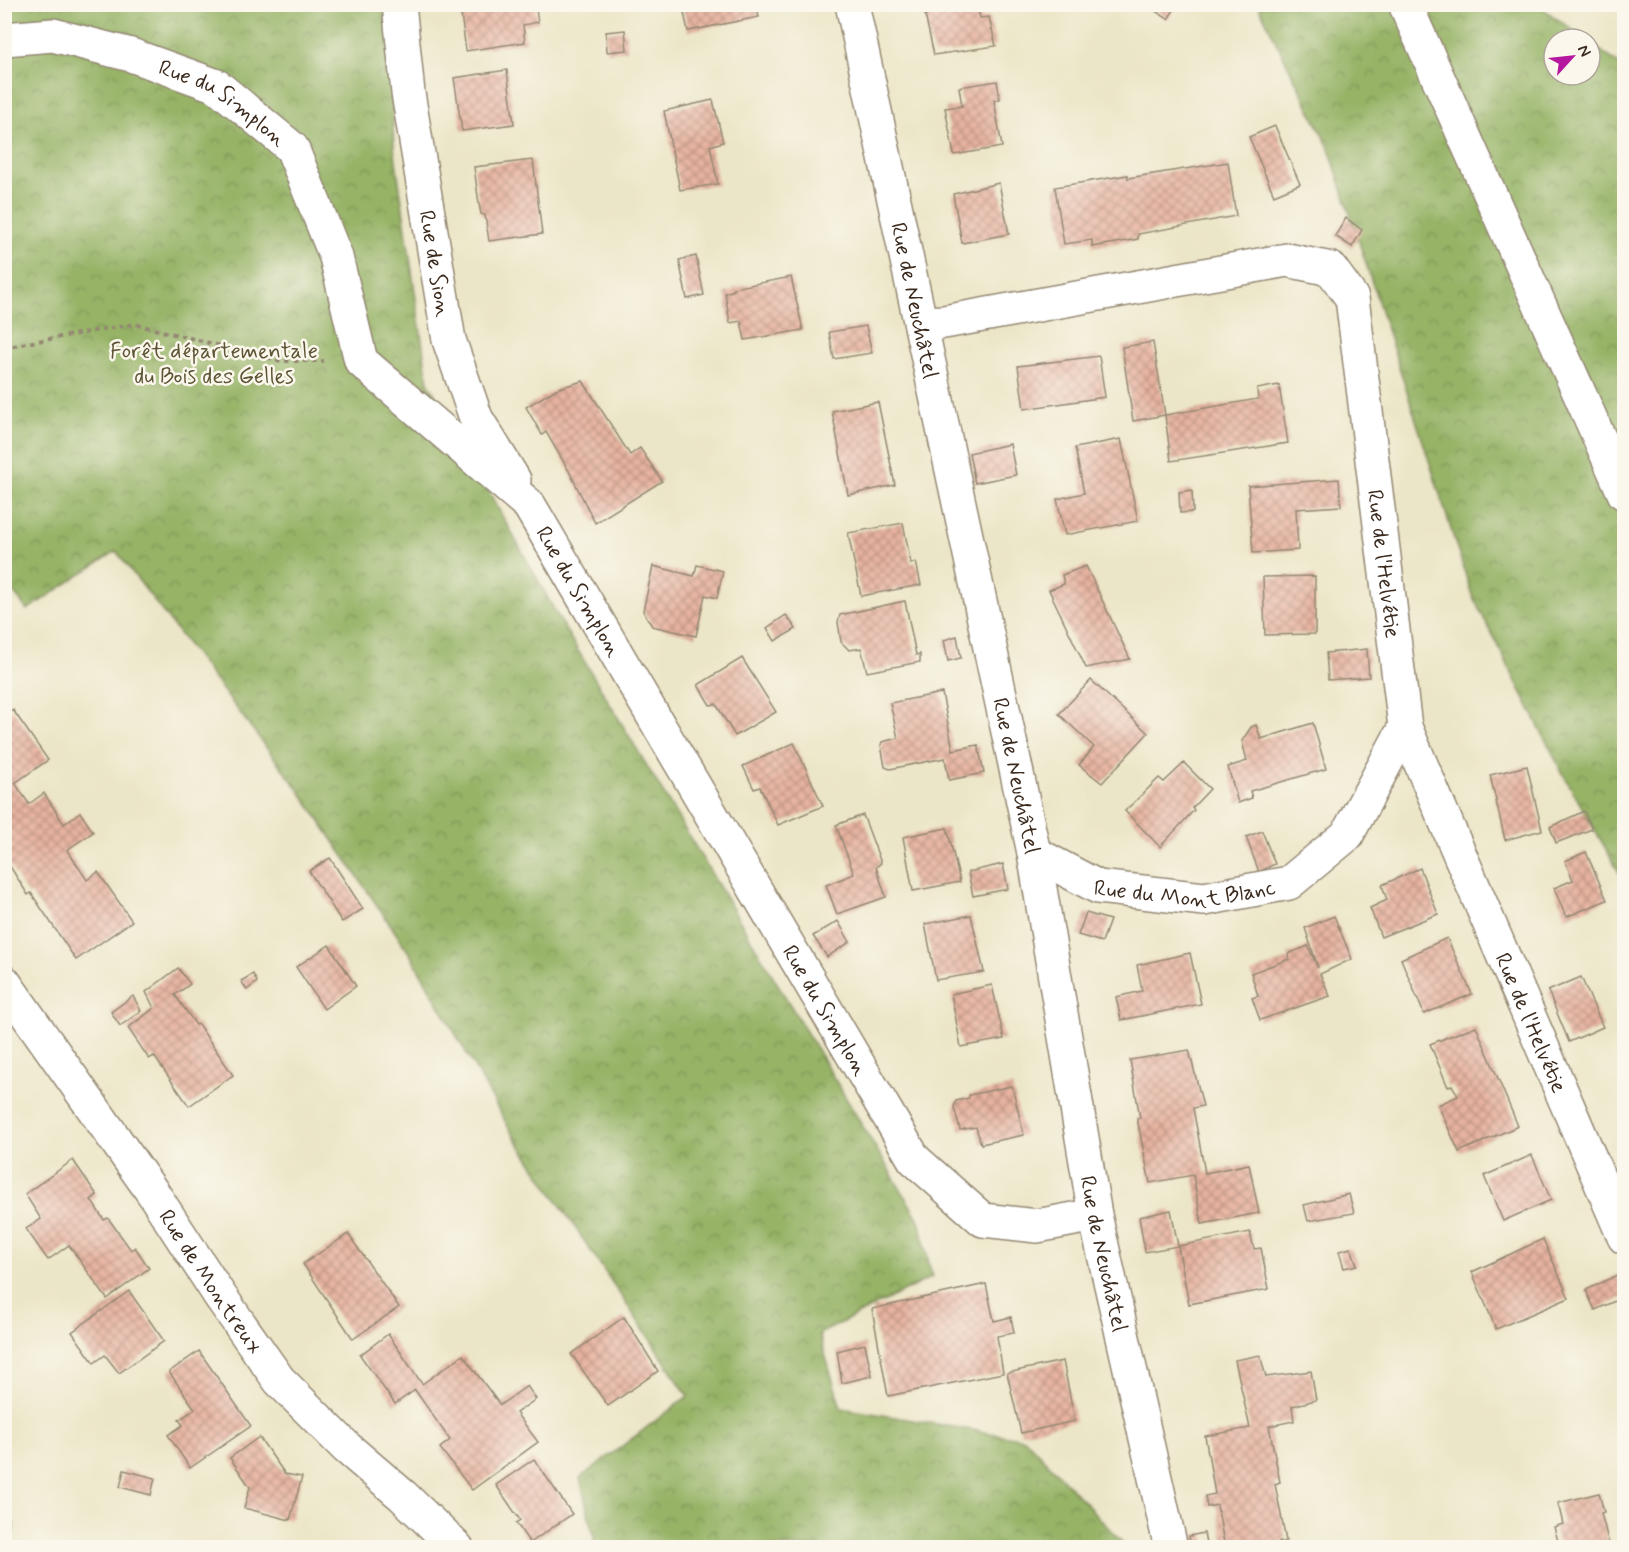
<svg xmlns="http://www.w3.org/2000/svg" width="1629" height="1552" viewBox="0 0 1629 1552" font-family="Mynerve,sans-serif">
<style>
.forest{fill:url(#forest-crowns);stroke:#686e42;stroke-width:1.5}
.building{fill:url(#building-cross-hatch)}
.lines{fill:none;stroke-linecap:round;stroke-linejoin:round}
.minor-casing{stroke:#948873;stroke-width:36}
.major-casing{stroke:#948873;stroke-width:36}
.path{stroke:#948873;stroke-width:4;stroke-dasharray:4.5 4.5;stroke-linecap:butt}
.minor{stroke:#fff;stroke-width:33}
.major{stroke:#fff;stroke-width:33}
.labels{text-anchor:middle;stroke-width:5;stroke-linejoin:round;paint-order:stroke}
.street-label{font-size:22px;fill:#3b2a1e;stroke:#fbf7ec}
.park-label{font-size:22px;fill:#5c5434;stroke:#fbf7ec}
</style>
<defs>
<pattern id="forest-crowns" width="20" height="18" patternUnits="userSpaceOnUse" patternTransform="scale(1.5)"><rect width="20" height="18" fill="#96b366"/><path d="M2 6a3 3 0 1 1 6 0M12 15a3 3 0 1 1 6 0" fill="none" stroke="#7c9253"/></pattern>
<pattern id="building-cross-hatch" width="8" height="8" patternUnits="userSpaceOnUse" patternTransform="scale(1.5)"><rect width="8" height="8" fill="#e7b3a0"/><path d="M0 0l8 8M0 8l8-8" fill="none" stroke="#bc9282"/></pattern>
</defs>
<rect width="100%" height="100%" fill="#fbf7ec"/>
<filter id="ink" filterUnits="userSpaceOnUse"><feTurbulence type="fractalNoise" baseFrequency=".0167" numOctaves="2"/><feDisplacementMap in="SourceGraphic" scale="12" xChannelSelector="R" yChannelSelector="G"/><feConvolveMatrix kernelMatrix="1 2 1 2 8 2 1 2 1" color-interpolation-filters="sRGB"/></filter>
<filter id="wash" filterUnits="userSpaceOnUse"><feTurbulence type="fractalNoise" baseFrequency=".008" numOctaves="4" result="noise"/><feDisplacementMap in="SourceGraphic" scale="24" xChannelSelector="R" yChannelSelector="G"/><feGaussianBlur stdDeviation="1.35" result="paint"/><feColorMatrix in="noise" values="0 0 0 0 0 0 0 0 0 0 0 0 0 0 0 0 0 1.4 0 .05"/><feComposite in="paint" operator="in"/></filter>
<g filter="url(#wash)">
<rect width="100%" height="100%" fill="#ece6c8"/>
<g class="forest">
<path d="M4 5H379L389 21 394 147 428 382 565 629 919 1220 932 1277 819 1334 841 1408 1025 1439 1120 1540 1124 1547H596L580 1478 688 1396 512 1133 410 954 299 790 116 551 27 610 5 581Z"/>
<path d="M1258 5H1538L1585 39H1554V75H1590V43L1624 68V881L1563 774 1472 595 1329 148Z"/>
</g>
<g id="blocks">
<g class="building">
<path d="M467 4H535L538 22 523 25 525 42 466 51 461 14 468 13Z"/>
<path d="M682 4H756L759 17 688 31Z"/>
<path d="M929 4H977L980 18 989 17 996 46 934 55 925 15 931 12Z"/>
<path d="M1144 4H1178L1168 19Z"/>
<path d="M625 30 627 50 607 52 606 32Z"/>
<path d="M507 70 514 124 462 131 454 78Z"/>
<path d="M997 81 1000 99 994 100 1002 147 954 155 945 108 962 106 959 87Z"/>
<path d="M713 100 723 142 710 146 718 184 680 190 664 111Z"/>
<path d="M1275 126 1300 184 1274 195 1249 137Z"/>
<path d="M533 160 542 234 489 241 485 215 481 214 479 204 474 167Z"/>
<path d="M1228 162 1236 216 1138 234V239L1092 247V240L1064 244 1055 187 1128 175V178Z"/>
<path d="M999 183 1009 234 962 243 953 194Z"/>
<path d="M1346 218 1362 230 1352 247 1335 236Z"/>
<path d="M696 256 704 295 687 299 679 260Z"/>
<path d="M791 277 803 330 745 340 741 321 730 323 725 293 734 290V288Z"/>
<path d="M866 326 872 353 834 359 829 332Z"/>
<path d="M1153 342 1165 415 1133 421 1122 347Z"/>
<path d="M1099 356 1105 397 1024 409 1018 366Z"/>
<path d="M583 381 630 455 640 448 662 481 595 523 569 471 546 432 542 435 526 407 556 389Z"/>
<path d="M1279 385 1288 443 1171 461 1165 415 1258 399 1257 389Z"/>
<path d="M878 402 895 485 848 495 832 411Z"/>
<path d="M1121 439 1138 521 1065 535 1057 499 1084 493 1075 448Z"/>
<path d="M1010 444 1016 475 975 483 969 453Z"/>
<path d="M1339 479 1341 506 1296 509 1298 550 1253 553 1248 486Z"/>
<path d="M1192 490 1193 512 1180 513 1179 492Z"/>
<path d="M903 523 911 564 916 562 921 585 861 596 848 533Z"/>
<path d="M697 565 723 571 717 598 705 595 696 636 652 626 643 611 653 566 694 576Z"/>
<path d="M1086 566 1130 659 1086 668 1049 590 1064 584 1062 575Z"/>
<path d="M1315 576V634L1265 635 1263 577Z"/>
<path d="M905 601 916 655 920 654V662L867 672 861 648 849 650 841 642 838 622 840 615Z"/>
<path d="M786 615 796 629 775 641 767 628Z"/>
<path d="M957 636 961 658 948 661 944 640Z"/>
<path d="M1367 649 1369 677 1328 680 1326 653Z"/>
<path d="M742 658 776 712 735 736 716 704 710 705 698 685Z"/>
<path d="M1091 680 1148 733 1102 783 1079 765 1094 747 1059 714Z"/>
<path d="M942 693 953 750 978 745 984 773 949 780 945 758 890 769 885 767 881 745 882 742 898 738 890 703Z"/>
<path d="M13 710 48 760 15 783 29 804 44 793 64 824 80 812 93 832 67 850 87 880 98 872 132 921 76 960 31 893 28 895 8 863 4 866V716Z"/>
<path d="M1313 723 1326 769 1250 791 1252 798 1238 803 1228 767 1247 761 1242 741 1251 727 1256 725 1261 739Z"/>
<path d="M794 743 823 806 778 825 760 787 754 789 743 766Z"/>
<path d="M1184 763 1210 789 1192 808 1194 810 1160 847 1125 811 1159 778 1164 782Z"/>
<path d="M1527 766 1542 830 1505 840 1490 775Z"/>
<path d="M1584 811 1592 829 1556 843 1550 827Z"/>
<path d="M863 815 881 863 876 867 886 897 837 914 826 885 854 874 836 825Z"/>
<path d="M947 828 960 882 913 891 903 837Z"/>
<path d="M1262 831 1275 864 1259 872 1246 837Z"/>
<path d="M1586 852 1607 900 1566 917 1554 888 1573 880 1565 861Z"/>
<path d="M330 858 363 909 342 922 309 871Z"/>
<path d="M1003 864 1008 889 973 896 968 872Z"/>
<path d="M1420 868 1438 914 1381 937 1370 908 1387 900 1382 885Z"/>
<path d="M1086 913 1110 920 1102 942 1078 935Z"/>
<path d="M971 915 984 972 936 980 925 924Z"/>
<path d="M1334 916 1352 959 1320 974 1330 996 1260 1020 1252 998 1258 996 1251 973 1289 959 1288 954 1308 946 1318 968 1305 928Z"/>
<path d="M838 921 850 942 827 957 813 936Z"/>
<path d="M1447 938 1472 994 1424 1014 1401 959Z"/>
<path d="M329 945 356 986 324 1009 296 967Z"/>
<path d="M1190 953 1201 1004 1121 1020 1116 997 1142 991 1137 965Z"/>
<path d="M178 968 190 984 175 995 196 1025 198 1024 233 1075 189 1106 154 1056 149 1059 128 1028 154 1008 146 992Z"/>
<path d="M253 974 257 982 247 990 241 981Z"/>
<path d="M1581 977 1603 1027 1569 1042 1548 991Z"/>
<path d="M992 985 1004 1039 961 1047 951 994Z"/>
<path d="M133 996 141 1011 120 1026 111 1012Z"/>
<path d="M1476 1026 1518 1126 1459 1152 1438 1105 1458 1096 1452 1085 1448 1087 1430 1044Z"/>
<path d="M1189 1050 1203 1106 1193 1108 1205 1173 1249 1164 1259 1213 1202 1224 1193 1175 1150 1183 1137 1118H1140L1130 1060Z"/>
<path d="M1012 1086 1024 1135 981 1144 976 1127 960 1130 954 1107 956 1101 969 1098V1095Z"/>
<path d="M1532 1155 1551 1200 1503 1221 1484 1176Z"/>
<path d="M73 1160 97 1195 91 1200 104 1220 108 1218 131 1250 135 1247 149 1268 107 1299 69 1245 48 1260 26 1229 41 1219 25 1194Z"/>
<path d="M1349 1194 1354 1213 1308 1221 1304 1205Z"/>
<path d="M1171 1210 1178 1246 1145 1252 1139 1217Z"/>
<path d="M1250 1232 1254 1249 1261 1248 1269 1289 1189 1304 1178 1246Z"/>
<path d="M348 1234 399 1307 353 1339 303 1264Z"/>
<path d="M1543 1239 1569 1298 1496 1329 1472 1272Z"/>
<path d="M1351 1248 1357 1265 1344 1268 1339 1251Z"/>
<path d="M1617 1275 1624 1297 1595 1310 1586 1290Z"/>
<path d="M986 1284 994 1321 1011 1317 1014 1333 997 1336 1003 1373 888 1396 872 1309Z"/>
<path d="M129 1291 164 1341 119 1373 105 1355 94 1363 72 1332Z"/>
<path d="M624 1317 658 1371 608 1406 571 1354Z"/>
<path d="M388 1334 422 1384 463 1355 500 1405 527 1386 536 1399 516 1413 538 1442 472 1490 440 1448 450 1440 415 1390 395 1404 360 1355Z"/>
<path d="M865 1344 872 1376 842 1383 837 1351Z"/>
<path d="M199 1351 251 1426 190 1468 168 1435 183 1425 179 1420 195 1409 169 1372Z"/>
<path d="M1260 1355 1266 1377 1311 1371 1316 1400 1292 1406 1294 1421 1269 1426 1280 1482 1275 1484 1286 1541 1255 1548H1225L1217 1505 1207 1507 1205 1496 1215 1494 1205 1436 1250 1428 1235 1360Z"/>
<path d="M1063 1361 1075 1421 1021 1433 1007 1373Z"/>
<path d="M259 1437 285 1474 302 1477 290 1520 244 1508 250 1487 230 1458Z"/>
<path d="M534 1459 572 1514 530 1543 516 1523 520 1520 496 1485Z"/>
<path d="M124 1470 155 1478 151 1495 120 1487Z"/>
<path d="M1599 1493 1604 1512 1601 1513 1610 1548H1560L1554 1527 1563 1524 1558 1503Z"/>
<path d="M4 1510 8 1518V1528L4 1534Z"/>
<path d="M1204 1533 1207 1548H1191L1189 1536Z"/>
</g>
</g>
</g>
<g filter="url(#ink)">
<use href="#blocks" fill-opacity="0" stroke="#948873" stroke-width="1.5"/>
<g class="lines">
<g class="minor-casing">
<g id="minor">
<path id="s1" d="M399 4 408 93 449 340 476 418 514 480"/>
<path id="s2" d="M852 4 1034 853 1095 1215 1171 1548"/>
<path id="s3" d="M4 39 53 35 131 55 217 86 292 148 336 257 361 361 529 505 914 1159 983 1220 1037 1226 1095 1215"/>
<path id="s4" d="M921 323 944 322 1287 260 1331 269 1352 298 1405 727 1624 1237"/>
<path id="s5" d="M1034 853 1098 887 1204 899 1289 883 1347 835 1405 727"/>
<path id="s6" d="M4 982 153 1193 220 1296 279 1380 347 1448 403 1496 457 1548"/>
</g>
</g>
<g class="major-casing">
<path id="major" d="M1405 4 1624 493"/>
</g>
<path class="path" d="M4 349 21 344 134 324 281 361H324"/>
<use href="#minor" class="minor"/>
<use href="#major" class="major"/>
</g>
</g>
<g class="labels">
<g class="street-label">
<text dy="8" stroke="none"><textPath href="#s3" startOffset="234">Rue du Simplon</textPath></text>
<text dy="8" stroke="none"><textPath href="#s1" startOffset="262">Rue de Sion</textPath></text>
<text dy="8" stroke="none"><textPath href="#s2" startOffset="303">Rue de Neuchâtel</textPath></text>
<text dy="8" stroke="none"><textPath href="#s4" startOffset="720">Rue de l'Helvétie</textPath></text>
<text dy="8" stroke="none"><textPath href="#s3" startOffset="864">Rue du Simplon</textPath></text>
<text dy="8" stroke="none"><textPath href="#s2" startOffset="789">Rue de Neuchâtel</textPath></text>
<text dy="8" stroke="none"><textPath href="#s5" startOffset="160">Rue du Mont Blanc</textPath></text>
<text dy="8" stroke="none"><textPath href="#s3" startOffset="1350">Rue du Simplon</textPath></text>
<text dy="8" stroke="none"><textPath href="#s4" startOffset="1206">Rue de l'Helvétie</textPath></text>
<text dy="8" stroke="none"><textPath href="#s2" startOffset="1275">Rue de Neuchâtel</textPath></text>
<text dy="8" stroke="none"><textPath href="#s6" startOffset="364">Rue de Montreux</textPath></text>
</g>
<g class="park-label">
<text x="214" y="358">Forêt départementale<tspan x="214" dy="25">du Bois des Gelles</tspan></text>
</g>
</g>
<rect width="1629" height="1552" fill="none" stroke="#fbf7ec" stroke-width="24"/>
<g transform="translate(1572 57) rotate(63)"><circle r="28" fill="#fbf7ec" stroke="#aea59a" stroke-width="1.5"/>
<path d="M0-4.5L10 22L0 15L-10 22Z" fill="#b5179e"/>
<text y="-9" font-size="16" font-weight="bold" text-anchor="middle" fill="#3b2a1e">N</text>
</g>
</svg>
